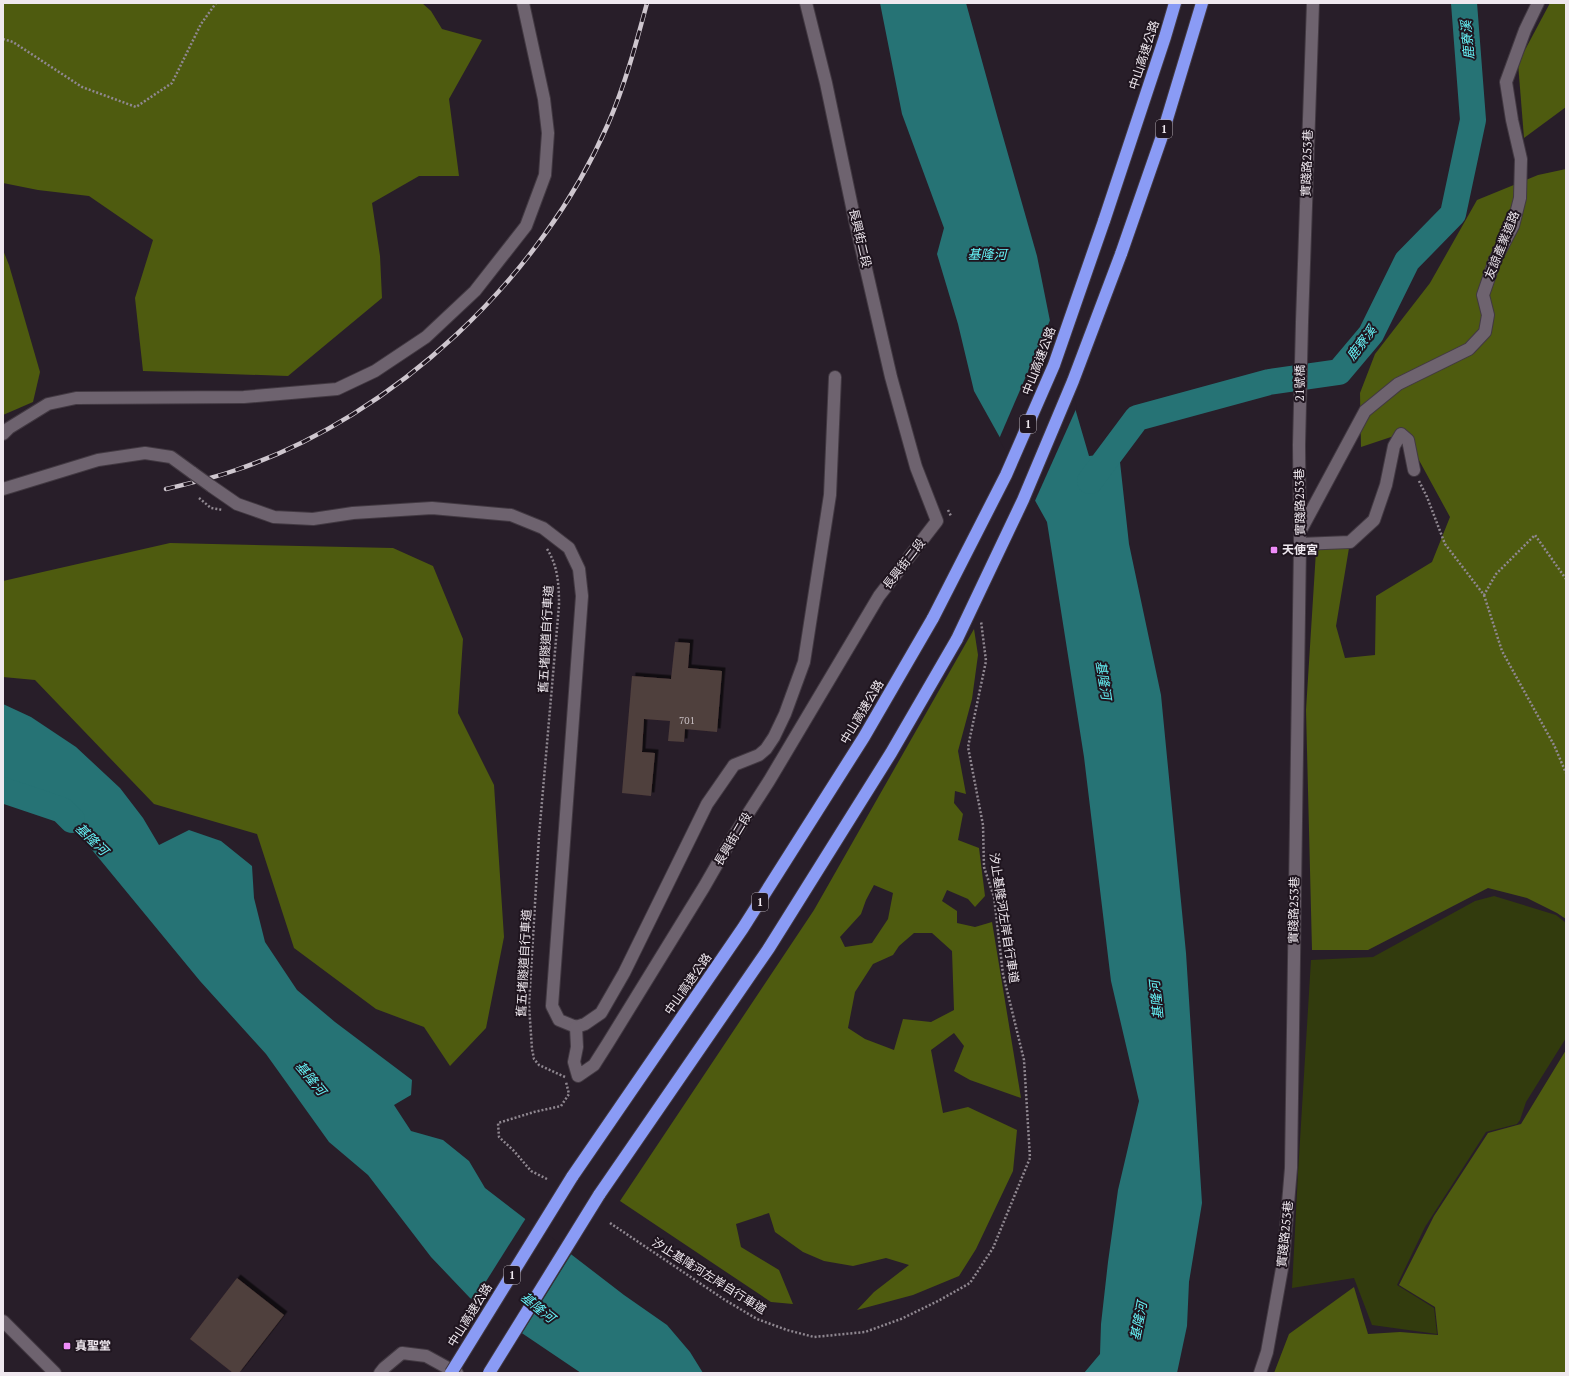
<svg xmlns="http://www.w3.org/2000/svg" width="1569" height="1376" viewBox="0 0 1569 1376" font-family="'PT Serif','Noto Sans TC',serif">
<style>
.green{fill:#323b0d}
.forest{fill:#4e5b0f;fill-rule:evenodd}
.water{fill:#267375}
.pier{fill:#281e29}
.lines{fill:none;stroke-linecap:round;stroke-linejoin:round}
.river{stroke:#267375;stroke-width:26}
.building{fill:#503f3c;filter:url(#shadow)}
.minor-casing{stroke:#423942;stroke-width:14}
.highway-casing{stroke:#423942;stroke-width:14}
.path{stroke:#908891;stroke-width:2.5;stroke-dasharray:2 2;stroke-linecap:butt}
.minor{stroke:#6e636f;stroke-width:12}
.highway{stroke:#8a9bf5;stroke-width:12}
.rail-casing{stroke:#cec6ce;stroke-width:4.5}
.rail{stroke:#1f151f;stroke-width:3;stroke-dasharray:9;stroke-linecap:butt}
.minor-bridge-casing{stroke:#423942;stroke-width:14;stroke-linecap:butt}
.highway-bridge-casing{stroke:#423942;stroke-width:14;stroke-linecap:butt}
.minor-bridge{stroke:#6e636f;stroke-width:12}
.highway-bridge{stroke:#8a9bf5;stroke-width:12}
.poi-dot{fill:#ee8cf8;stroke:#1f151f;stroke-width:1.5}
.labels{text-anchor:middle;stroke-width:4;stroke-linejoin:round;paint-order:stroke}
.number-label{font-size:10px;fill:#c7bec2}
.shield{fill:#1f151f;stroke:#b1a9b1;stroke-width:1}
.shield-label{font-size:11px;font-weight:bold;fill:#efe8ef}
.street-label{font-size:12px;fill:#efe8ef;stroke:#1f151f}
.poi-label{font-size:12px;font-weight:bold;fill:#efe8ef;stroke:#1f151f;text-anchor:start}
.water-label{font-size:13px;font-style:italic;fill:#65f3f7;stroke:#1f151f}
</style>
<defs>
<filter id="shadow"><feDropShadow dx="3.5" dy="-3.5" stdDeviation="0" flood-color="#0009"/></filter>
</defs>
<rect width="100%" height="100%" fill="#281e29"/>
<path class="green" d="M1494 896 1556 915 1566 923V1038L1526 1102 1520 1120 1517 1124 1486 1132 1425 1227 1397 1285 1434 1308 1437 1334 1372 1325 1354 1278 1292 1288 1298 1173 1311 960 1373 957 1475 901Z"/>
<g class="forest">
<path d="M3 3H422L431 11 442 29 482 40 449 99 459 176H419L372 203 380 256 382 298 288 376 143 371 135 298 153 240 89 196 38 190 3 183Z"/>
<path d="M1550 3H1566V107L1524 138 1518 63Z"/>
<path d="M1566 169V919L1557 913 1527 898 1488 888 1368 950H1312L1306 710 1316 551 1350 542 1336 626 1345 658 1375 655 1376 596 1432 562 1450 517 1408 440 1400 434 1361 447 1360 393 1375 354 1430 283 1477 200 1538 175Z"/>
<path d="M3 250 9 265 40 372 33 402 3 415Z"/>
<path d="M170 543 393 548 433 566 463 639 458 713 494 785 504 937 486 1028 450 1066 424 1027 376 1009 294 948 257 834 154 804 35 680 3 677V581Z"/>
<path d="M974 629 978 655 972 699 958 751 966 794 955 791 954 803 963 814 958 840 979 848 985 896 975 907 968 899 947 890 942 901 957 911V923L975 927 992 922 1021 1098 970 1080 954 1071 964 1046 954 1033 931 1050 943 1113 968 1107 1017 1130 1013 1171 976 1249 959 1276 913 1295 857 1310 874 1292 909 1265 886 1258 853 1266 824 1261 803 1252 775 1232 769 1213 736 1224 741 1247 779 1270 793 1304 771 1302 620 1201 814 910ZM874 885 893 893 888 919 872 943 845 947 840 937 861 914 866 900ZM914 933H932L952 951 954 1010 931 1022 903 1019 894 1050 865 1039 848 1028 855 992 873 964 893 955 899 946Z"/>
<path d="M1566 1050V1373H1274L1289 1334 1354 1287 1368 1334 1400 1332 1438 1335 1435 1307 1399 1285 1434 1216 1488 1133 1521 1124Z"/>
</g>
<g class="water">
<path d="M880 3H966L998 119 1037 256 1051 326 1089 456 1119 453 1129 544 1161 695 1186 953 1202 1203 1189 1282 1187 1326 1177 1373H1084L1100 1354 1101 1324 1108 1262 1118 1190 1139 1101 1111 981 1084 757 1047 522 974 391 958 324 937 254 944 228 902 114Z"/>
<path d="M3 704 31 717 76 747 120 788 143 818 159 845 189 830 221 841 252 866 254 898 265 942 297 990 335 1022 412 1080 411 1095 394 1105 411 1131 443 1140 469 1161 485 1188 624 1295 667 1325 690 1352 703 1373H581L470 1298 431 1257 368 1175 329 1142 266 1054 200 981 60 811 3 786Z"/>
</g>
<g class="pier">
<path d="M1051 318 1077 407 1034 503 999 439Z"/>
<path d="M526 1218 572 1253 521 1335 473 1302Z"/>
</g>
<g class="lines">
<g class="river">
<path d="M1090 481 1137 418 1269 382 1339 372 1371 334 1407 261 1453 214 1473 120 1464 3"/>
<path d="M3 790 62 810 72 820"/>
</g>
</g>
<g class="building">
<path d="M675 642 690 643 688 668 722 671 717 732 685 729 684 742 668 741 670 721 644 719 642 752 655 753 651 796 622 793 632 676 671 679Z"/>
<path d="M237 1278 284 1315 239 1373H233L190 1339Z"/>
</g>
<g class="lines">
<g class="minor-casing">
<g id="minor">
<path d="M3 434 9 428 48 404 76 398 244 397 337 389 375 371 426 337 475 291 526 226 545 175 548 133 544 99 523 3"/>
<path d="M211 486 237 504 274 517 313 519 353 513 432 508 511 515 543 528 569 548 579 569 582 596 552 1006 559 1020 576 1027 585 1024 601 1013 624 973 707 804 734 765 759 755 766 749 774 737 785 714 804 662 830 495 835 377"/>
<path d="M3 489 98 460 145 453 171 457 193 473"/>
<path d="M1301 530 1365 411 1398 384 1469 349 1485 332 1488 315 1483 295 1495 260 1513 226 1520 198 1521 159 1512 120 1506 82 1525 30 1538 3"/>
<path d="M1300 544 1350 542 1374 520 1386 485 1394 446 1401 434 1408 440 1414 470"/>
<path d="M576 1027 577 1047 574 1062 578 1076 594 1065 608 1043 704 887 731 840 769 781 879 596 937 521 916 467 891 377 855 221 826 83 806 3"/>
<path d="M3 1321 55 1373"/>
<path d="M380 1373 384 1368 402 1353 426 1356 457 1373"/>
<path d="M1260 1373 1267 1352 1283 1263 1291 1168 1300 544 1299 445 1302 322 1313 3"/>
</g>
</g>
<g class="highway-casing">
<g id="highway">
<path d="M1104 221 1165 37 1175 3"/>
<path d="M1121 254 1161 139 1202 3"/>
<path d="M572 1177 743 928 864 737 933 618"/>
<path d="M599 1195 769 948 891 753 957 639"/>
</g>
</g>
<g class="path">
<path d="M3 39 13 42 82 87 136 107 172 83 201 24 216 3"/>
<path d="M1419 481 1427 497 1445 544 1484 595 1496 574 1535 535 1566 579"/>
<path d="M199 498 211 508 223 510"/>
<path d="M948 510 951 516"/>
<path d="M547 549C558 566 559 585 559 605L539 836 529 1005 532 1049 534 1059 539 1065 565 1077"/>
<path d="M1484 595 1502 651 1554 745 1566 773"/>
<path d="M547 1179 531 1171 514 1151 499 1137 498 1123 534 1112 561 1106 569 1094 566 1082"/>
<path d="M610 1223 725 1300 757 1319 787 1330 814 1337 865 1332 901 1319 938 1301 970 1283 993 1248 1030 1158 1024 1060 1003 974 994 897 984 867 983 825 968 747 986 661 981 621"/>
</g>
<use href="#minor" class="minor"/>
<use href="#highway" class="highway"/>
<g class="rail-casing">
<path id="rail" d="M166 489C190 483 214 478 236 470 395 416 541 278 608 124 625 85 636 44 647 3"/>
</g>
<use href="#rail" class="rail"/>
<g class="minor-bridge-casing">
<path id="minor-bridge" d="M193 473 211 486"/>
</g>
<g class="highway-bridge-casing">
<g id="highway-bridge">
<path d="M933 618 1006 475 1054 365 1104 221"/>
<path d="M957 639 1023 500 1073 381 1121 254"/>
<path d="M451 1373 572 1177"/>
<path d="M489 1373 599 1195"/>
</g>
</g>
<use href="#minor-bridge" class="minor-bridge"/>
<use href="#highway-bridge" class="highway-bridge"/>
</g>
<g class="poi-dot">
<rect x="1270" y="546" width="8" height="8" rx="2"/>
<rect x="63" y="1342" width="8" height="8" rx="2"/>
</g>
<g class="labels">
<g class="number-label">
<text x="687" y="724">701</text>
</g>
<g class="shield">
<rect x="1156" y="120" width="16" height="18" rx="3"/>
<rect x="1020" y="415" width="16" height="18" rx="3"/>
<rect x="752" y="893" width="16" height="18" rx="3"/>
<rect x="504" y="1266" width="16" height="18" rx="3"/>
</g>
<g class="shield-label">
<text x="1164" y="133">1</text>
<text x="1028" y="428">1</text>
<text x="760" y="906">1</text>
<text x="512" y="1279">1</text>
</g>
<g class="street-label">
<text transform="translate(1144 55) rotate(-72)" y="4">中山高速公路</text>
<text transform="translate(1307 163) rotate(-88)" y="4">實踐路253巷</text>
<text transform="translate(860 238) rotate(77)" y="4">長興街二段</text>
<text transform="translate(1502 245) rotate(-68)" y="4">友諒產業道路</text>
<text transform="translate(1039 361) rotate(-69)" y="4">中山高速公路</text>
<text transform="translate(1300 383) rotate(-89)" y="4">21號橋</text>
<text transform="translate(1300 502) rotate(-91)" y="4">實踐路253巷</text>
<text transform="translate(904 564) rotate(-52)" y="4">長興街二段</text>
<text transform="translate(546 639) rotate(-87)" y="4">舊五堵隧道自行車道</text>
<text transform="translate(862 712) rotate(-59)" y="4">中山高速公路</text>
<text transform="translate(733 839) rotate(-59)" y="4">長興街二段</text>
<text transform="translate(1294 910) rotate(-89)" y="4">實踐路253巷</text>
<text transform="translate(1004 918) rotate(81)" y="4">汐止基隆河左岸自行車道</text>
<text transform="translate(524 963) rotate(-87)" y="4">舊五堵隧道自行車道</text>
<text transform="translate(688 984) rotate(-55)" y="4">中山高速公路</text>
<text transform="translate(1285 1234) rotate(-84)" y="4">實踐路253巷</text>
<text transform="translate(709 1276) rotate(32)" y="4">汐止基隆河左岸自行車道</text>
<text transform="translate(470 1315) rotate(-58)" y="4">中山高速公路</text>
</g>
<g class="poi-label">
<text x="1282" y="554">天使宮</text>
<text x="75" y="1350">真聖堂</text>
</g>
<g class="water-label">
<text transform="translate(1467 40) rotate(-95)" y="5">鹿寮溪</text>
<text x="987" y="259">基隆河</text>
<text transform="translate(1361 343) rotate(-53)" y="5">鹿寮溪</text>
<text transform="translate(1104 680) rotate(81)" y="5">基隆河</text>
<text transform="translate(92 839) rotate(44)" y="5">基隆河</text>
<text transform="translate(1156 1000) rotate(-96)" y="5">基隆河</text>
<text transform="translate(311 1078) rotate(50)" y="5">基隆河</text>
<text transform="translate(538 1307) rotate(39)" y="5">基隆河</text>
<text transform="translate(1138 1321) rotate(-79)" y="5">基隆河</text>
</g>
</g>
<rect width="1569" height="1376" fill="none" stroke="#efe8ef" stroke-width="8"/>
</svg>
